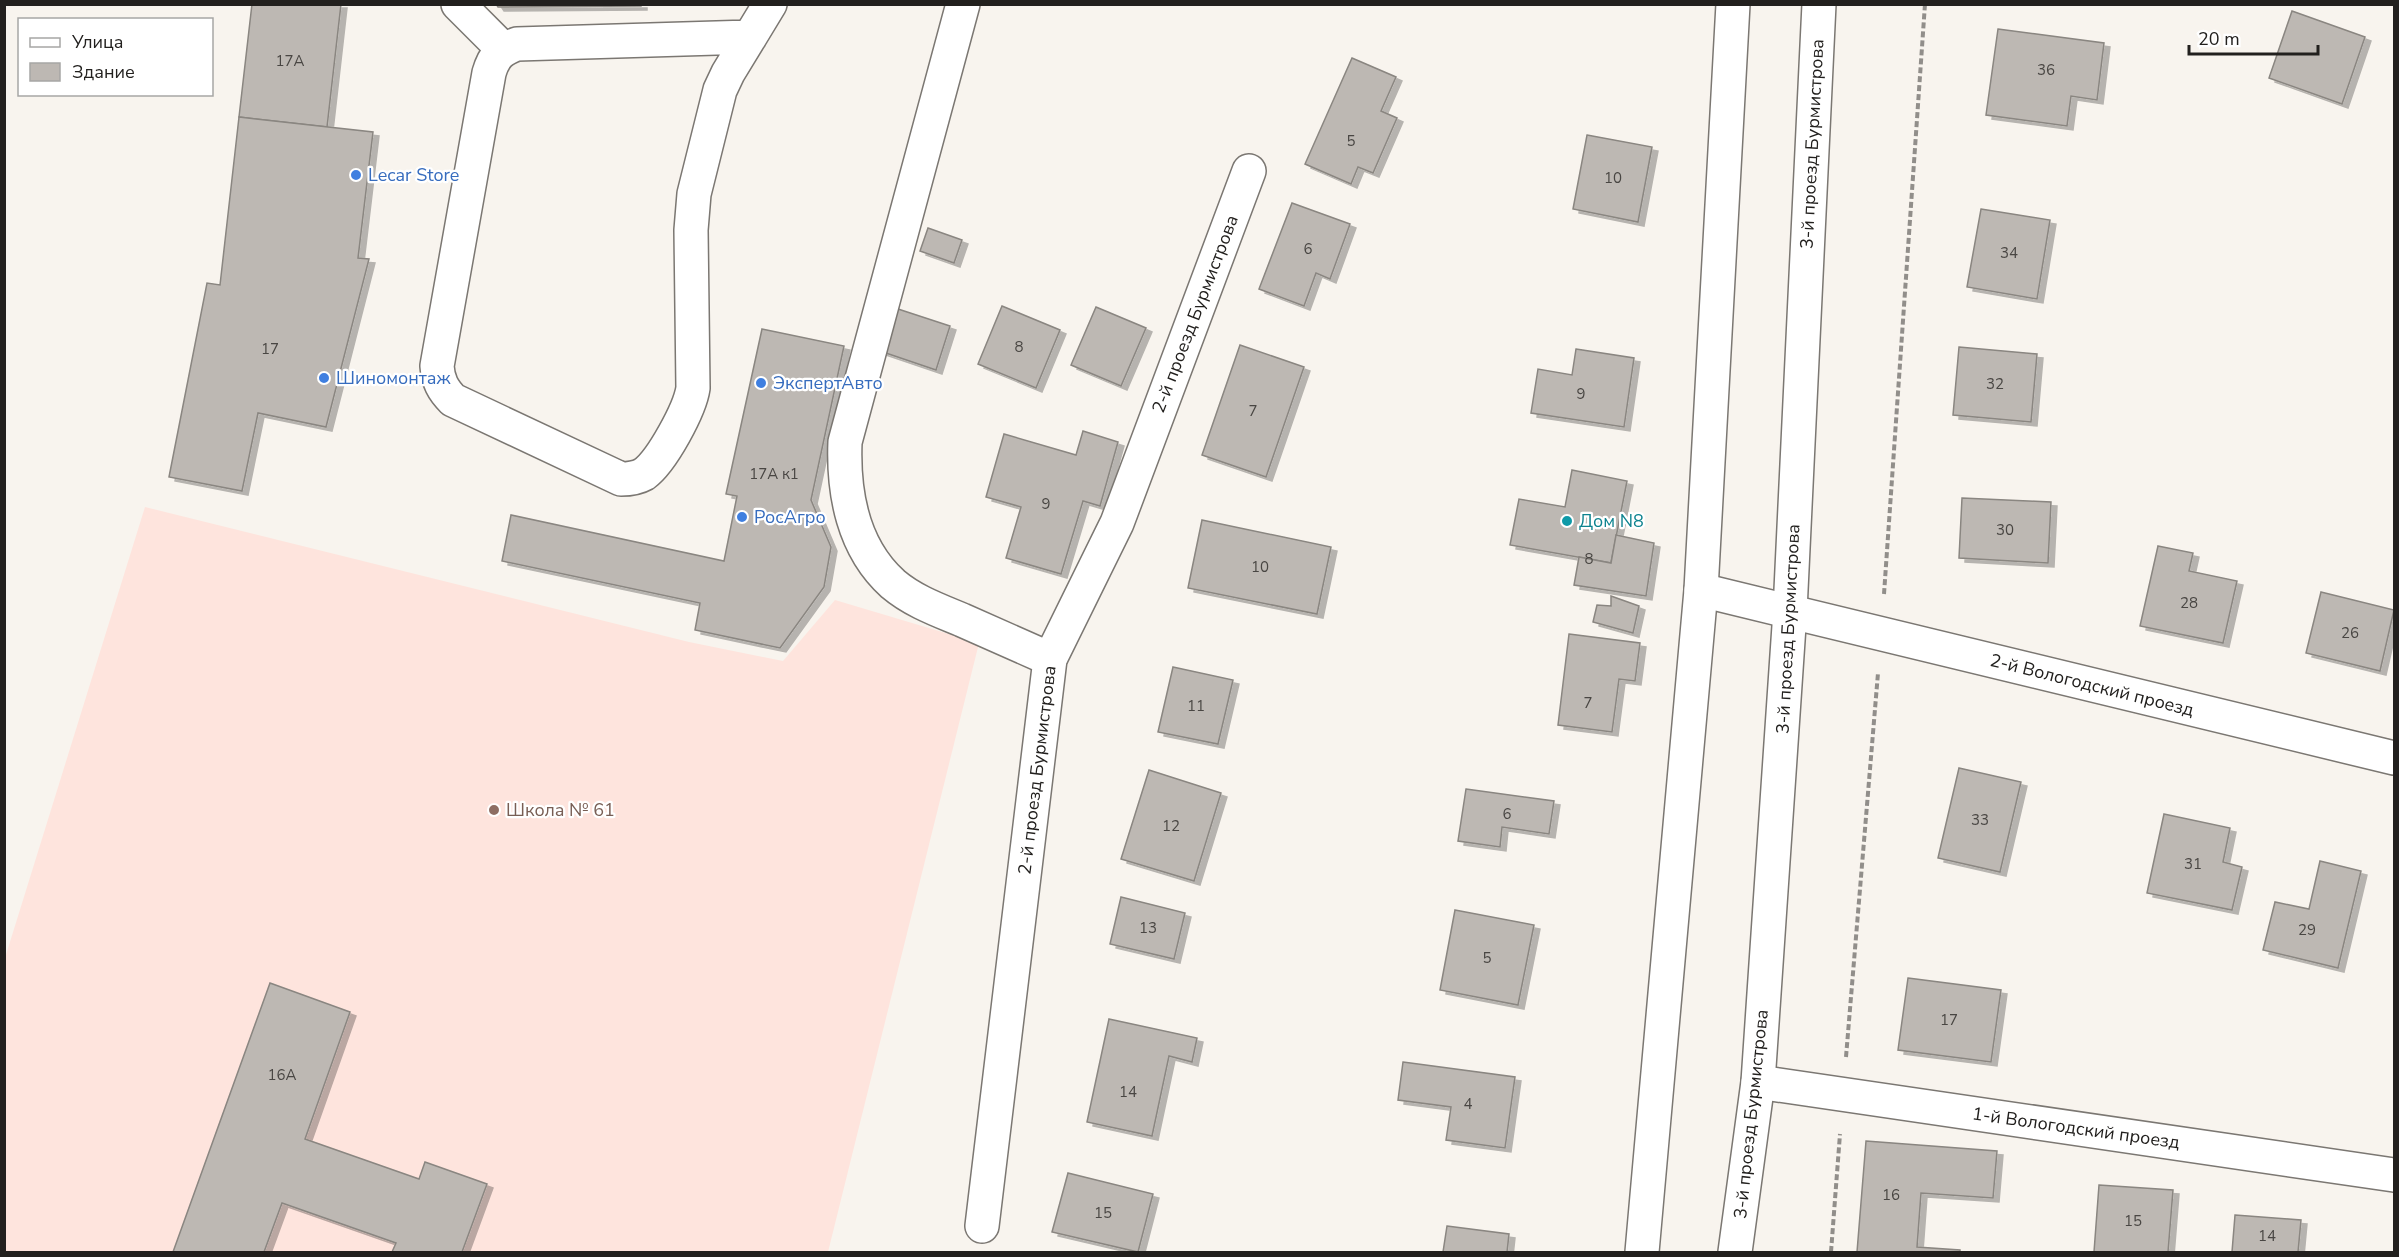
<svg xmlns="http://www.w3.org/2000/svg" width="2399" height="1257" viewBox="0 0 2399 1257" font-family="'Nunito Sans',sans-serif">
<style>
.education{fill:#fee4dd}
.building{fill:#bdb8b3;stroke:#8a8681;stroke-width:1.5;filter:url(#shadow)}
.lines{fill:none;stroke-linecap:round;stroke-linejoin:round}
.minor-casing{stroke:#7b7772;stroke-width:36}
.major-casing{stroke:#7b7772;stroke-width:36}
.path{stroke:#918e8a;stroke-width:4;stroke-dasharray:6 3;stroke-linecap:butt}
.minor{stroke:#fff;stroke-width:33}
.major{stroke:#fff;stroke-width:33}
.shop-dot{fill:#3f7fe0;stroke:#fff;stroke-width:2}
.culture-dot{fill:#0f9aa8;stroke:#fff;stroke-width:2}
.education-dot{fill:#8d6e63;stroke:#fff;stroke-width:2}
.labels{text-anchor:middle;stroke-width:4.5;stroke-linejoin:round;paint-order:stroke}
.number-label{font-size:15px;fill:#494643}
.street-label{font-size:18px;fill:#22201e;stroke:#fff}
.shop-label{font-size:18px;fill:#366cbe;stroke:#fff;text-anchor:start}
.culture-label{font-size:18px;fill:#0d838f;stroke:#fff;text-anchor:start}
.education-label{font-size:18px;fill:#785e54;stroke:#fff;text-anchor:start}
</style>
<defs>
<filter id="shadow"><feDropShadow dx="6" dy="4" stdDeviation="0" flood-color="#0004"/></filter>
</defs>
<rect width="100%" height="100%" fill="#f8f4ee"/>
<path class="education" d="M145 507 689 642 783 661 835 600 979 643 828 1252H5V958Z"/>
<g class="building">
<path d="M252 4H341L327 127 239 117Z"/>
<path d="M496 4H641V6L498 7Z"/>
<path d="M2292 11 2365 37 2342 104 2269 78Z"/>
<path d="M1998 29 2104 43 2097 100 2071 96 2067 126 1986 115Z"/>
<path d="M1352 58 1396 77 1381 111 1397 118 1373 173 1358 167 1351 184 1305 164Z"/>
<path d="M239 117 373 132 358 258 369 259 326 427 258 413 242 491 169 477 207 283 220 285Z"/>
<path d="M1587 135 1652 147 1638 222 1573 209Z"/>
<path d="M1292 203 1350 224 1330 279 1316 273 1304 306 1259 289Z"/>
<path d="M1981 209 2050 220 2037 299 1967 287Z"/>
<path d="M928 228 962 240 954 263 920 251Z"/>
<path d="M1002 306 1060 330 1036 388 978 364Z"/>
<path d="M1096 307 1146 328 1121 386 1071 365Z"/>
<path d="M895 308 950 326 936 370 880 351Z"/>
<path d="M762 329 844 346 811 500 831 547 824 587 780 648 695 630 700 603 502 561 511 515 724 561 737 496 726 494Z"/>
<path d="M1240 345 1304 367 1266 477 1202 455Z"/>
<path d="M1959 347 2037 354 2031 422 1953 415Z"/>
<path d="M1576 349 1634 358 1624 427 1531 413 1538 369 1572 375Z"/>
<path d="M1083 431 1118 442 1100 506 1083 501 1061 574 1006 558 1021 507 986 497 1004 434 1076 455Z"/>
<path d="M1572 470 1627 481 1611 563 1510 545 1519 499 1565 507Z"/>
<path d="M1962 498 2051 502 2048 563 1959 558Z"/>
<path d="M1202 520 1331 547 1317 614 1188 588Z"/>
<path d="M1616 535 1654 543 1646 596 1574 585 1579 557 1611 563Z"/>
<path d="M2158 546 2193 553 2189 571 2237 581 2223 643 2140 626Z"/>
<path d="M2321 592 2394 610 2380 671 2306 653Z"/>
<path d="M1611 596 1639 606 1633 633 1593 622 1597 605 1611 606Z"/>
<path d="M1569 634 1640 643 1635 681 1619 679 1612 732 1558 725Z"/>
<path d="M1173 667 1233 680 1218 744 1158 732Z"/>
<path d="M1959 768 2021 782 2000 872 1938 858Z"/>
<path d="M1149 770 1221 793 1194 881 1121 859Z"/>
<path d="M1466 789 1554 801 1549 834 1502 827 1500 847 1458 841Z"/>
<path d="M2164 814 2230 828 2223 862 2242 867 2232 910 2147 893Z"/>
<path d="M2320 861 2361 871 2338 968 2263 950 2275 902 2309 909Z"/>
<path d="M1121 897 1185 913 1174 959 1110 944Z"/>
<path d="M1455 910 1534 925 1518 1005 1440 990Z"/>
<path d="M1908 978 2001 990 1991 1062 1898 1050Z"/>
<path d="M270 983 350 1012 305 1139 419 1179 425 1162 487 1184 462 1252H392L396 1243 282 1203 264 1252H173Z"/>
<path d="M1109 1019 1197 1038 1192 1062 1169 1056 1152 1136 1087 1122Z"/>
<path d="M1403 1062 1515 1077 1505 1148 1446 1140 1451 1107 1398 1100Z"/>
<path d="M1866 1141 1997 1151 1993 1198 1921 1193 1917 1247 1960 1250V1252H1857Z"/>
<path d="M1068 1173 1153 1194 1138 1252 1052 1232Z"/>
<path d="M2099 1185 2173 1190 2168 1252H2094Z"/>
<path d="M2235 1215 2301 1220 2298 1252H2232Z"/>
<path d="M1447 1226 1509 1234 1507 1252H1443Z"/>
</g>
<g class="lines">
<g class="minor-casing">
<g id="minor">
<path d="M458 4 503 49"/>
<path d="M963 4 845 442C843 493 853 548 893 584 913 601 938 610 962 620 991 633 1020 646 1050 659"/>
<path d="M750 37 517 44C500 50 494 56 489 73L437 366C438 381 443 390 453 400L621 479C629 479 637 478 644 474 662 461 690 409 693 388L691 230 694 194 720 90 728 73 770 4"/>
<path d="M1701 590 2394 758"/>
<path d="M1758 1082 2394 1175"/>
<path d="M982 1226 1050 659 1117 523 1249 171"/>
<path d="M1642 1252 1701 590 1733 4"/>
</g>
</g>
<g class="major-casing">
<path id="major" d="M1735 1252 1758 1082 1790 611 1819 4"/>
</g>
<g class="path">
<path d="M1884 594 1925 4"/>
<path d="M1846 1057 1878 673"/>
<path d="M1831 1252 1840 1134"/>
</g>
<use href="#minor" class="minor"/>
<use href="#major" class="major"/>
</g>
<g class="shop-dot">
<circle cx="356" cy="175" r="6"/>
<circle cx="324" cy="378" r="6"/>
<circle cx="761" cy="383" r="6"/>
<circle cx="742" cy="517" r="6"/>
</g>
<circle class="culture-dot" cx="1567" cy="521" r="6"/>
<circle class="education-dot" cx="494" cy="810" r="6"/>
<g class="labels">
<g class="number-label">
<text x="290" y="66">17А</text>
<text x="2046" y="75">36</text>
<text x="1351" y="146">5</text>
<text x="1613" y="183">10</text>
<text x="1308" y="254">6</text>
<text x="2009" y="258">34</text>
<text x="1019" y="352">8</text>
<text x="270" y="354">17</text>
<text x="1995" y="389">32</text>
<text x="1581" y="399">9</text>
<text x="1253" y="416">7</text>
<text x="774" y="479">17А к1</text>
<text x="1046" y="509">9</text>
<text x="2005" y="535">30</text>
<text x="1589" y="564">8</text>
<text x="1260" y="572">10</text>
<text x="2189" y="608">28</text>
<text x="2350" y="638">26</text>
<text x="1588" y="708">7</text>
<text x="1196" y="711">11</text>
<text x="1507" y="819">6</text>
<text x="1980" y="825">33</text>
<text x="1171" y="831">12</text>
<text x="2193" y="869">31</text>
<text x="1148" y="933">13</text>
<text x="2307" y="935">29</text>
<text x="1487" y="963">5</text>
<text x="1949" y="1025">17</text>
<text x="282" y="1080">16А</text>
<text x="1128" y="1097">14</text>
<text x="1468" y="1109">4</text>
<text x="1891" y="1200">16</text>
<text x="1103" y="1218">15</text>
<text x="2133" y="1226">15</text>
<text x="2267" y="1241">14</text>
</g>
<g class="street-label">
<text transform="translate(1812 144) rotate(-87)" y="6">3-й проезд Бурмистрова</text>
<text transform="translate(1195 314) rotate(-69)" y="6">2-й проезд Бурмистрова</text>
<text transform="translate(1788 629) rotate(-87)" y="6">3-й проезд Бурмистрова</text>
<text transform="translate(2092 685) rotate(14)" y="6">2-й Вологодский проезд</text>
<text transform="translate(1037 770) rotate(-83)" y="6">2-й проезд Бурмистрова</text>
<text transform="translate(1751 1114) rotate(-84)" y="6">3-й проезд Бурмистрова</text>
<text transform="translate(2076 1128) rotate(8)" y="6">1-й Вологодский проезд</text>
</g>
<g class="shop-label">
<text x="368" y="181">Lecar Store</text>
<text x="336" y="384">Шиномонтаж</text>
<text x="773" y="389">ЭкспертАвто</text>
<text x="754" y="523">РосАгро</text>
</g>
<g class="culture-label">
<text x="1579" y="527">Дом N8</text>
</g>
<g class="education-label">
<text x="506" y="816">Школа № 61</text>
</g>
</g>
<rect width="2399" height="1257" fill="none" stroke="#22201e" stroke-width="12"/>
<rect x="18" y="18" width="195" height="78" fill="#ffffff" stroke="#a7a6a5" stroke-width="1.5"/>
<rect x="30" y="38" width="30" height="9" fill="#ffffff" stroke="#a7a6a5" stroke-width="1.5"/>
<text x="72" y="48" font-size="18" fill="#22201e">Улица</text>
<rect x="30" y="63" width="30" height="18" fill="#bdb8b3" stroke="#a7a6a5" stroke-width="1.5"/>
<text x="72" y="78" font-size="18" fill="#22201e">Здание</text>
<path d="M2189 45v9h129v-9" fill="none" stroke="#22201e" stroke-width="3"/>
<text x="2198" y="45" font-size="18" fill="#22201e" stroke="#ffffff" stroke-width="4.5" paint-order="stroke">20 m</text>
</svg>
